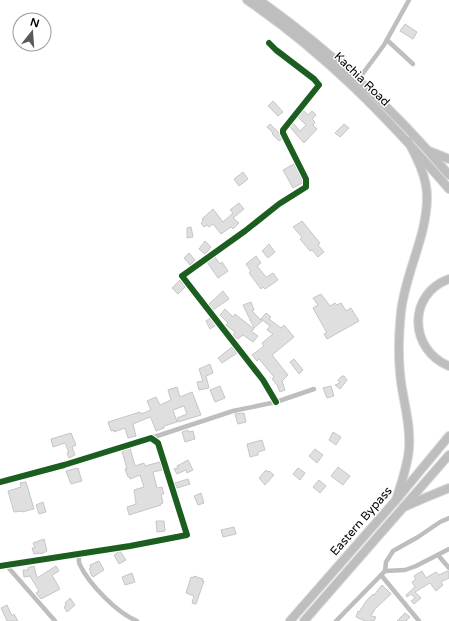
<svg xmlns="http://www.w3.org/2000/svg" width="449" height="621" viewBox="0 0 449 621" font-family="'Varela Round',sans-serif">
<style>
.building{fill:#dfdfdf;stroke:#c6c6c6}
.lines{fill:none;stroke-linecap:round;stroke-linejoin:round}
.trunk-casing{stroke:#dbdbdb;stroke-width:10}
.minor{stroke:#bebebe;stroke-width:4.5}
.trunk{stroke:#bebebe;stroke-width:8}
.cycleway-casing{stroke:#fff;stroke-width:8}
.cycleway{stroke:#1b5e20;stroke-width:6}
.labels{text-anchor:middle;stroke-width:3;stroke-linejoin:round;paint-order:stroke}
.street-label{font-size:12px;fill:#000;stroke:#fff}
</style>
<rect width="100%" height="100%" fill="#fff"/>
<g class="building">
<path d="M405 24 417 32 413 39 400 31Z"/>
<path d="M273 101 283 112 278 116 268 106Z"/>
<path d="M304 111 308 115 312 111 316 115 312 119 315 122 313 125 317 129 304 143 290 127 293 123 300 131 306 125 298 117Z"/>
<path d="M270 124 279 133 282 139 279 141 272 134 273 133 267 127Z"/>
<path d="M344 124 349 128 340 137 335 133Z"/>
<path d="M294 164 302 180V183L293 188 283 170Z"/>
<path d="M243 172 248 179 239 186 234 179Z"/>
<path d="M239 203 244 209 233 218 239 223 233 229 231 227 221 234 213 224 209 227 207 225 204 227 201 223 203 221 202 219 213 209 223 222 233 213 230 210Z"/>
<path d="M302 221 320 243 318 245 324 252 318 257 312 250 310 251 300 239 302 237 293 227Z"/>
<path d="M191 227 193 237 187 238V228Z"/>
<path d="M205 241 211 247 205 254 199 249Z"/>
<path d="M269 244 275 252 268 258 262 251Z"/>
<path d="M189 253 195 260 190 265 184 258Z"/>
<path d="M256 256 261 263 257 266 266 277H267L273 273 278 280 265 289 263 287 261 289 249 273 251 271 246 264Z"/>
<path d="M215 257 220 264 222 262 228 271 218 278 207 262Z"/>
<path d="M180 280 185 287 178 294 172 288Z"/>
<path d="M223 291 229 299 213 310 209 304Z"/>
<path d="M321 294 330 306 335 303 337 305 341 303 346 311 351 308 359 321 327 339 324 334 327 333 313 308 318 305 313 298Z"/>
<path d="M251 302 254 310 252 311 262 321 254 328 243 305Z"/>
<path d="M225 309 233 317 235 314 254 329 251 331 258 336 253 342 243 335 238 339 233 335 235 332 226 325 228 323 220 315Z"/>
<path d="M266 313 271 317 269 319 281 328 284 325 294 337 272 355 288 375 282 381 285 390 280 392 277 385 272 379 274 377 259 359 257 361 252 355 264 346 262 343 273 334 267 330 270 326 261 319Z"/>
<path d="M210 318 216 325 210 329 206 321Z"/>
<path d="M232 347 237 353 222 363 218 358Z"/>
<path d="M294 359 303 370 299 374 290 362Z"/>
<path d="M210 364 213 373 206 376 209 388 199 390 197 382 203 381 199 369Z"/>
<path d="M342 376H344L347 380 340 389 335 385 340 383 338 380Z"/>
<path d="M220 386 225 398 215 402 210 390Z"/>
<path d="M331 386 334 396 327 398 323 388Z"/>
<path d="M177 387 180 397 192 392 201 415 178 422 177 418 187 414 184 406 173 410 177 422 164 426V428L156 431 151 418 150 417 133 424 136 436 128 438 125 428 114 432V430L111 431 108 422 140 412 141 414 151 410 147 401 156 397 160 405 171 400 168 390Z"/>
<path d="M244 413 246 422 238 424 235 414Z"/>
<path d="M188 430V432L193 431 195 439 185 442 182 432Z"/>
<path d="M333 432 341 437 336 445 329 440Z"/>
<path d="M71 433 76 445 72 447 75 455 69 458 67 453H69L65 443 53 447 51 439Z"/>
<path d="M262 440 265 450 258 452V455L250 457 247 444Z"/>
<path d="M130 448 135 466 144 463 145 466 160 462 162 470 153 472 157 488 162 487 164 494H161L163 503 160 504 161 505 129 515 127 507 136 504 134 490 144 487 140 475 130 479V477H128L125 469H127L122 451Z"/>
<path d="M315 449 323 455 317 463 309 456Z"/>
<path d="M188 460 193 470 187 473 186 470 177 474 174 469 178 468 177 466Z"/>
<path d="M338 467 350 476 343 485 331 476Z"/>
<path d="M78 468 82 481 71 484 66 471Z"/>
<path d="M298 468 305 473 300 480 293 474Z"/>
<path d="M266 470 268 472 269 471 274 475 265 485 259 478Z"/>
<path d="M188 479 190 484 177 488 175 483Z"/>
<path d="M319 480 326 486 320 493 313 487Z"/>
<path d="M26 482 34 509 22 512V511L14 512 8 491 21 487 20 483Z"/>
<path d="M201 493 204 503 198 505 194 496Z"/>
<path d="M43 502 46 512 39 514 36 505Z"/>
<path d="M156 521H164L165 531 157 532Z"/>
<path d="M234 527 236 534 223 537 221 530Z"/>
<path d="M44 539 47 551 41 554V553L34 554 32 548H35L33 543Z"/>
<path d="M120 551 126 560 119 564 114 555Z"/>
<path d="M99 561 104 570 93 577 90 573 91 572 89 569 91 568 90 565Z"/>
<path d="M34 566 37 578 56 566 59 571 52 575 60 589 41 599 36 593 39 591 30 576 24 577 23 570H28V568Z"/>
<path d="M422 571 426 578 436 572 439 575 447 571 449 572V578L441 582 443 585 436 591 430 583 415 592 421 598 414 604 411 601 415 598 411 594 407 597 406 595 415 587 412 582 416 579 414 576Z"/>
<path d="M132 573 135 582 125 585 122 577Z"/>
<path d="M194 576 203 579 202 581H204L196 604 192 603 194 596 186 593 191 577 193 578Z"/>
<path d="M382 585 391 594 375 609 371 616 376 617 374 621H365L356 617 358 611 359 612 367 600 373 594 374 595Z"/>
<path d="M70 598 75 605 67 612 64 607 66 605 65 603Z"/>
<path d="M7 605 12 616 14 614 18 621H7L1 608Z"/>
<path d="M405 613 410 617 406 621H397Z"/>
</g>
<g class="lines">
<g class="trunk-casing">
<g id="trunk">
<path d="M247 0C325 53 388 118 449 189"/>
<path d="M259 0C329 50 394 109 449 175"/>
<path d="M429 151 449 159"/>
<path d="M449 279C407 294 409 350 449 366"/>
<path d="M396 500C401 484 408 465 409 448 411 422 402 398 400 373 398 353 399 332 401 312 405 273 427 237 427 197 427 177 417 158 408 141"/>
<path d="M404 507 427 497 449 488"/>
<path d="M290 621 396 500 449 436"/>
<path d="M304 621 449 455"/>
</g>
</g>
<g class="minor">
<path d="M387 40 413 64"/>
<path d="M269 43 276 50 314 79 319 85 283 130V133L306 179V187L279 204 245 231 182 276 263 380 276 402"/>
<path d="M358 80 384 45 409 0"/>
<path d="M151 438 233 411 276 402 314 389"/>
<path d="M0 482 64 465 151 438 158 443 187 535 130 546 0 566"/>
<path d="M79 553C79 557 78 562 80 565 89 584 117 613 137 621"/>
<path d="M438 555 449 568"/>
<path d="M7 566 55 621"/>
<path d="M385 571 405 570 416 566 449 549"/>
<path d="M381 575 419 621"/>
<path d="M336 621 385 571 386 562 393 551 418 537 440 522 449 518"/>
</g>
<use href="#trunk" class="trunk"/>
<g class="cycleway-casing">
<g id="cycleway">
<path d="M269 43 276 50 314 79 319 85 283 130V133L306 179V187L279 204 245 231 182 276 263 380 276 402"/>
<path d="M0 482 64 465 151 438 158 443 187 535 130 546 0 566"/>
</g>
</g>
<use href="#cycleway" class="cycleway"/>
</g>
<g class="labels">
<g class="street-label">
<text transform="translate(362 79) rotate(44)" y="4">Kachia Road</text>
<text transform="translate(361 521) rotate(-49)" y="4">Eastern Bypass</text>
</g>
</g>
<g transform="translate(32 32) rotate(17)"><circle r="19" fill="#ffffff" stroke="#999999"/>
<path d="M0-3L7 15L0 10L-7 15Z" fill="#595959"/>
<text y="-6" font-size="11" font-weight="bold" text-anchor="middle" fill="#000000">N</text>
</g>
</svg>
